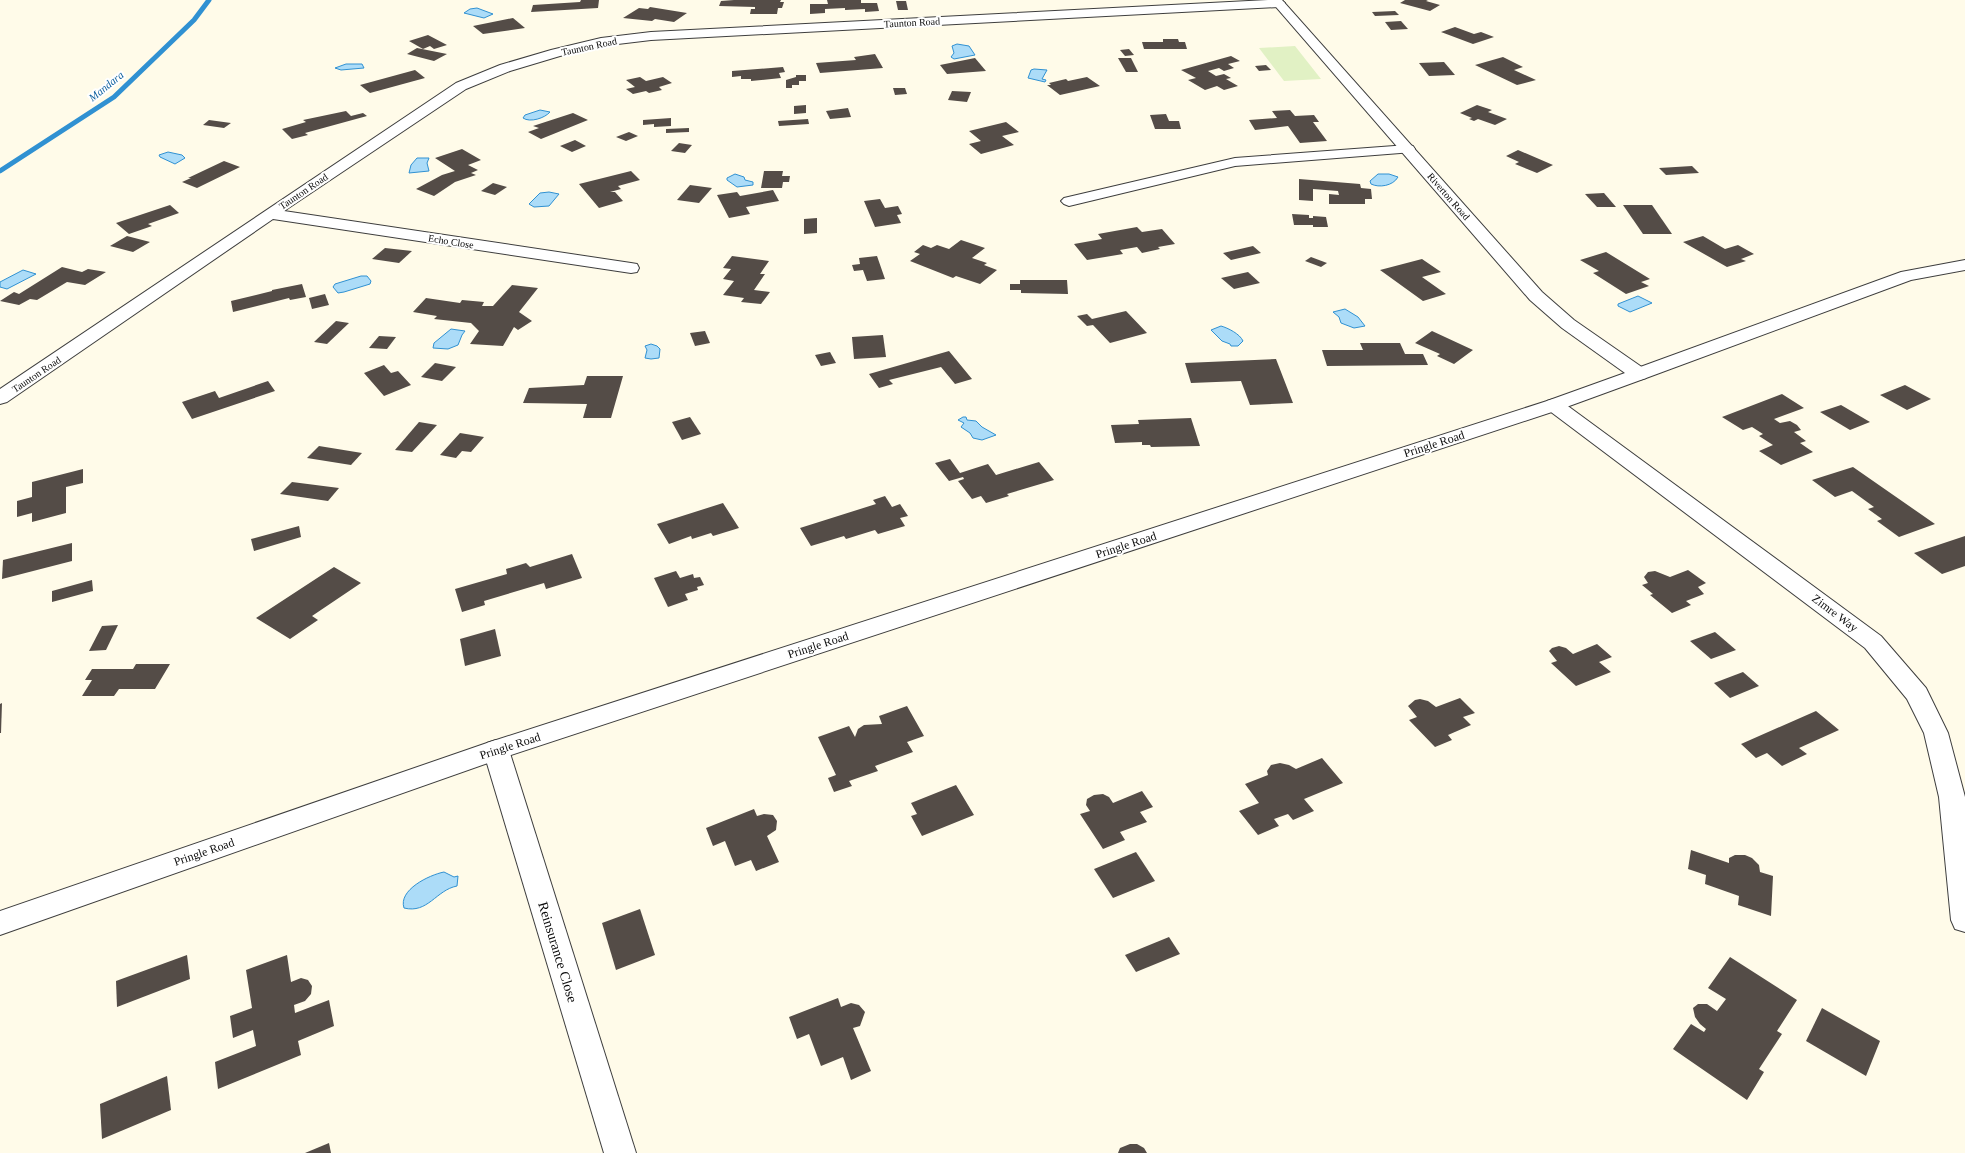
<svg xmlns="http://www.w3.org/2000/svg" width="1965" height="1153" viewBox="0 0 1965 1153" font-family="'Times New Roman',serif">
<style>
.pitch{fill:#e1f1c4}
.water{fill:#acdcf8;stroke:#3091d2}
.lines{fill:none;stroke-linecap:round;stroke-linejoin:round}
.stream{stroke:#3091d2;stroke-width:5}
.building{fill:#544c47}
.minor-casing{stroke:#3e3e3e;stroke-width:2}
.tertiary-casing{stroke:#3e3e3e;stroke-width:2}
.minor{fill:#fff;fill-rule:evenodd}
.tertiary{fill:#fff;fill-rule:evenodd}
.labels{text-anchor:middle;stroke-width:4;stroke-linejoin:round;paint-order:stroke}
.far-street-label{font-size:10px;fill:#0b0b0b;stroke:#fff}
.far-water-label{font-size:11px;font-style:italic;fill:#1162a0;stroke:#fff}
.street-label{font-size:12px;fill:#0b0b0b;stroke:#fff}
.near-street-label{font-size:14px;fill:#0b0b0b;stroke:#fff}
</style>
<rect width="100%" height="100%" fill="#fffbe9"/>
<path class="pitch" d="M1295 46 1321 79 1284 81 1259 48Z"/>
<g class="water">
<path d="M477 8 493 14 484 18 464 13 470 9Z"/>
<path d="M957 44 969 46 975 55 954 59 951 57 954 53 952 46Z"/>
<path d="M346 64H362L364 68 341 70 335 68Z"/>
<path d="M1034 69 1047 70 1042 79 1046 80 1045 82 1028 78 1031 70Z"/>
<path d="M540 110 550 112C545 118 530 123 523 118L525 115Z"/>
<path d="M168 152 182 155 185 158 175 164 160 157 159 155Z"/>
<path d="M417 158H429L427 163 429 171 409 173 411 165Z"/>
<path d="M735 174 744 177 745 180 753 182V185L737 187 727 180V178Z"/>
<path d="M1378 174H1389L1398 177C1393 186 1379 188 1371 184L1370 181Z"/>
<path d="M549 192 559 194 549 206 534 207 529 204 540 193Z"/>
<path d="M23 270 36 274 7 289 0 287V282Z"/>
<path d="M361 276H367L371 281 370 284 344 292 338 293 333 287 335 284Z"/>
<path d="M1638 296 1652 303 1630 312 1618 306V304Z"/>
<path d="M1345 309 1358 317 1365 326 1354 328 1341 323 1339 317 1333 312Z"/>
<path d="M1221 326C1228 328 1240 334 1243 341L1238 346H1231L1230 344 1222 341 1211 330Z"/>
<path d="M451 329 465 331 462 335 458 345 448 349 433 348 434 343Z"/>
<path d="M651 344 657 346 660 349 659 358 651 359 645 358 647 350 645 346Z"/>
<path d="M963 417H966L967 420 976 421 982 427 996 435 982 440 973 438 970 433 961 427 964 423 958 420Z"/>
<path d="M444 872 454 877 458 876 457 886C436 890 428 914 404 908 398 890 429 875 444 872Z"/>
</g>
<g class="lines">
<path class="stream" d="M0 171 114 97 194 20 209 0"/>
</g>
<g class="building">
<path d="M581 0H599L598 8 531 12 533 5 580 2Z"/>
<path d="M734 0H781L780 2H784L782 8H778L777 14H750L751 9H755V7L719 6 721 1Z"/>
<path d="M827 0H861V3H877L879 11 865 12V9L845 10V8L825 9V13L810 14V4H828Z"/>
<path d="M1405 0H1428L1426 1 1440 5 1430 11 1400 3Z"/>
<path d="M896 1H906L908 10H898Z"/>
<path d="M650 7 687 13 674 22 655 19 652 21 623 18 639 8 648 9Z"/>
<path d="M1395 11 1399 15 1375 16 1372 12Z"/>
<path d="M513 18 525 28 483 34 473 26Z"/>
<path d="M1401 21 1408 29 1391 30 1385 22Z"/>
<path d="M1455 27 1474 34 1481 32 1494 37 1473 44 1441 32Z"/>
<path d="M428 35 447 45 434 49 430 46 423 49 409 41Z"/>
<path d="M1163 39H1178L1179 42H1185L1187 49H1144L1142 42H1163Z"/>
<path d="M417 48 447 54 434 61 407 54Z"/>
<path d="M1129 49 1134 55 1125 56 1120 50Z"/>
<path d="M875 54 883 68 820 73 816 63 856 60 854 57Z"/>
<path d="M1231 56 1240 61 1228 64 1234 68 1224 71 1219 68 1208 71 1216 76 1224 74 1231 78 1226 79 1238 86 1224 90 1217 86 1205 90 1188 80 1196 78 1181 70Z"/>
<path d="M1503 57 1523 67 1514 70 1536 80 1517 85 1475 65Z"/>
<path d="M975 58 986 71 947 74 940 65Z"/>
<path d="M1118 58H1131L1138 72H1126Z"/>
<path d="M1444 62 1455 75 1429 76 1419 63Z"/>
<path d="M1266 65 1271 70 1259 71 1255 66Z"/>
<path d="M783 67 785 72 779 73 781 78 751 81V79H741V76L732 77V71Z"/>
<path d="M415 70 425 78 370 93 360 85Z"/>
<path d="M796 75H806V81H799V85H792V88H786V80L796 77Z"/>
<path d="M640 77 646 81 663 77 672 83 659 87 662 90 649 93 646 91 633 94 626 89 635 87 626 80Z"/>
<path d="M1087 77 1100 86 1060 95 1047 85H1051L1049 83 1066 79 1068 81Z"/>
<path d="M893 88H905L907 94 895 95Z"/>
<path d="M952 91 971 92 967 102 948 100Z"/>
<path d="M806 105V113L794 114V106Z"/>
<path d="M1477 105 1492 110 1488 112 1507 119 1495 125 1478 119 1474 121 1469 119 1472 118 1460 113Z"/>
<path d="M848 108 851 117 830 119 826 111Z"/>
<path d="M1290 110 1295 116 1314 115 1319 122H1313L1327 141 1300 143 1288 126 1255 130 1249 120 1277 118 1272 111Z"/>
<path d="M346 111 351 116 363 113 367 116 305 133 308 135 292 139 282 129 306 122 303 120Z"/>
<path d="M573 113 588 120 541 139 528 132 539 128 533 126Z"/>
<path d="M1166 114 1169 121H1179L1181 129H1155L1150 115Z"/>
<path d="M671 118V126L654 127V124L643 125V120Z"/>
<path d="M808 119 809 124 779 126 778 121Z"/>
<path d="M209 120 231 123 224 128 203 125Z"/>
<path d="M1006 122 1019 132 1002 136 1014 145 981 154 969 144 981 141 969 131Z"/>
<path d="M689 128V132L666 133V129Z"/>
<path d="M629 132 638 136 626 141 616 137Z"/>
<path d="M575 140 586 146 572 152 560 146Z"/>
<path d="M679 143 692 145 685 153 671 151Z"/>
<path d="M462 149 481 160 468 165 478 170 471 173 476 175 455 182 434 196 416 189 442 175 455 171 435 158Z"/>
<path d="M1518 150 1553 165 1537 173 1515 164 1519 162 1506 156Z"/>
<path d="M224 161 240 167 197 188 182 182 191 178H188Z"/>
<path d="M1692 166 1699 173 1666 175 1659 168Z"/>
<path d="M631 171 640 180 618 186 621 189 610 192H615L623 201 599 208 579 184Z"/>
<path d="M764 171H783L782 176H790L789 182H783L782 188H761Z"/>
<path d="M1299 179 1360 184 1361 188 1371 189 1372 199H1365V204H1329V194L1339 195 1338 191 1313 189V201L1299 200Z"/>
<path d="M493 183 507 187 495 195 481 191Z"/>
<path d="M690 185 712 188 699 203 677 200Z"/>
<path d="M773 190 779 201 746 207 750 214 729 218 717 195 737 192 740 196Z"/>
<path d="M1604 193 1616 207H1597L1585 194Z"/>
<path d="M880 199 885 208 898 206 902 214 897 215 901 223 875 227 864 201Z"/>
<path d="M170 205 179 213 148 224 152 226 129 234 116 223Z"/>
<path d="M1623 205H1652L1672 234H1643Z"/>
<path d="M1292 214 1309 215V218H1313V216L1326 217 1328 227H1313V225H1294Z"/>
<path d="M817 218V233L804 234V219Z"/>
<path d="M1137 227 1142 232 1162 229 1175 244 1158 247 1160 249 1142 253 1137 247 1120 250 1123 254 1087 260 1074 244 1102 239 1098 234Z"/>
<path d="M127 236 150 242 133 252 110 246Z"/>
<path d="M1703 236 1725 249 1738 245 1754 254 1741 259 1746 261 1727 267 1683 242Z"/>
<path d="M961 240 985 248 972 258 987 263 984 265 997 270 980 284 956 276 953 278 910 261 920 254 914 252 923 245 931 248 937 245 949 249Z"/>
<path d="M1253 246 1261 253 1231 260 1223 253Z"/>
<path d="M385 248 412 251 399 263 372 259Z"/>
<path d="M1606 252 1650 279 1641 282 1649 286 1626 294 1593 273 1599 271 1580 260Z"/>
<path d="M732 256 769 261 760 274H765L754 290 770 292 761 304 741 302 744 298 723 295 734 281 723 279 731 269 723 268Z"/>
<path d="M877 256 885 279 867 281 863 270 854 271 852 265 860 264 859 258Z"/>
<path d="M1311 257 1327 263 1321 267 1305 261Z"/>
<path d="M1422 259 1441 272 1422 277 1446 294 1423 301 1380 270Z"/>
<path d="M62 267 82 272 88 269 106 272 85 285 67 282 37 300 30 299 19 305 0 301 14 292 19 294Z"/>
<path d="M1248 272 1260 283 1234 289 1221 278Z"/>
<path d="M1020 280H1067L1068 294 1021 293V290H1010V284H1020Z"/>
<path d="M302 284 306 297 290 300 289 298 233 312 231 301 272 291V290Z"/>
<path d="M512 285 538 288 519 312 532 321 518 330 514 327 503 346 470 344 479 331 471 323 434 319 437 316 413 312 426 298 460 303 462 300 484 302 482 306H493Z"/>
<path d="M325 294 329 305 312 309 309 298Z"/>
<path d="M1126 311 1147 333 1110 343 1093 325 1087 326 1077 316 1087 314 1092 319Z"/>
<path d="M336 321 349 323 327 344 314 342Z"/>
<path d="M705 331 710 343 695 346 690 333Z"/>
<path d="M1432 331 1473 350 1454 364 1437 356 1440 354 1415 343Z"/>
<path d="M883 335 886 357 854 359 852 337Z"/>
<path d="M379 336 396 337 387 349 369 348Z"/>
<path d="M1360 343H1400L1405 354H1423L1428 365 1327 366 1322 350H1363Z"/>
<path d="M949 351 972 379 955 384 941 367 889 380 893 384 879 388 869 374Z"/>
<path d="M830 352 836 363 821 366 815 355Z"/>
<path d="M1276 359 1293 403 1250 405 1241 381 1191 383 1185 363Z"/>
<path d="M435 363 456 367 442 381 421 377Z"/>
<path d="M384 365 391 373 398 371 411 385 384 396 364 373Z"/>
<path d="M587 376H623L611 418H583L587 404 523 403 529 388 584 385Z"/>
<path d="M268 381 275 391 192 419 182 402 215 391 219 398Z"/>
<path d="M1905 385 1931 399 1907 410 1880 395Z"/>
<path d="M1782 394 1804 408 1774 419 1780 423 1790 421 1797 425 1801 430 1794 432 1806 441 1800 443 1813 452 1781 465 1759 451 1773 445 1759 436 1763 434 1752 427 1743 430 1722 417Z"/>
<path d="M1841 405 1870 422 1850 430 1820 412Z"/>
<path d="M690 417 701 434 682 440 672 422Z"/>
<path d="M1191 418 1200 446 1151 447 1150 445H1142V442L1115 443 1111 425 1139 424 1138 420Z"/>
<path d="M419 422 437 425 412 452 395 450Z"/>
<path d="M460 433 484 437 471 452 462 451 456 458 440 455Z"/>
<path d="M319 446 362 453 351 465 307 458Z"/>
<path d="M950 459 960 473 988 464 996 475 1039 462 1054 480 1007 494 1009 496 986 503 981 496 972 499 958 481 964 479 963 477 949 481 935 463Z"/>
<path d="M1853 467 1935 524 1899 537 1877 521 1882 519 1868 509 1874 507 1852 491 1835 497 1812 480Z"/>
<path d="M83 469V483L66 487V513L32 522V513L17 517V501L32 497V482Z"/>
<path d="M292 482 339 488 328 501 280 494Z"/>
<path d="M885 496 892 507 900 504 908 516 900 518 905 526 878 534 875 530 846 539 844 536 811 546 800 528 876 504 873 500Z"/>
<path d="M723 503 739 528 713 536 711 533 692 539 691 536 669 544 657 524Z"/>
<path d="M299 526 301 537 254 551 251 539Z"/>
<path d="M1965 536V566L1942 574 1914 553Z"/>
<path d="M72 543V561L2 579 3 560Z"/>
<path d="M572 554 582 578 546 589 544 583 484 601 485 605 462 612 455 589 507 574 506 569 526 563 530 567Z"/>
<path d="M334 567 361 583 312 616 318 620 290 639 256 618Z"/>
<path d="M1688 570 1706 583 1698 587 1704 594 1686 601 1691 605 1672 613 1650 595 1653 594 1642 585 1648 583 1644 577 1648 572 1655 571 1670 577Z"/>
<path d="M676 571 680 578 693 574 694 578 700 577 704 585 697 587 698 590 685 594 688 600 668 607 654 578Z"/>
<path d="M92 580 93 591 52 602V591Z"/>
<path d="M118 625 106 650 89 651 102 626Z"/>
<path d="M495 629 501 656 465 666 460 639Z"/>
<path d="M1715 632 1736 650 1711 659 1690 641Z"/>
<path d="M1597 644 1612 657 1599 662 1611 672 1576 686 1551 663 1557 661 1549 651 1552 648 1559 646 1566 648 1573 654Z"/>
<path d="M136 664H170L155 689H119L114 696H82L92 680H85L92 669H133Z"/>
<path d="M1743 672 1759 686 1730 698 1714 683Z"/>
<path d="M1460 698 1475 713 1463 717 1471 725 1448 735 1452 740 1435 747 1409 720 1417 717 1408 706 1415 700 1420 699 1428 701 1436 707Z"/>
<path d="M2 703 1 733H0V704Z"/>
<path d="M907 706 924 736 907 742 913 752 875 766 878 771 849 781 852 786 834 792 828 778 836 775 818 737 849 726 855 737 858 729 864 725 882 724 879 716Z"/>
<path d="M1816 711 1839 730 1799 748 1807 754 1782 766 1767 753 1756 758 1741 744Z"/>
<path d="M1322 758 1343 783 1304 799 1314 811 1293 820 1288 814 1274 819 1279 826 1258 835 1239 811 1259 803 1245 784 1268 775 1267 771 1271 765 1280 763 1289 765 1296 769Z"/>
<path d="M956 785 974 815 922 836 911 816 917 814 911 803Z"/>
<path d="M1142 791 1153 807 1140 812 1147 822 1120 832 1125 840 1103 849 1080 814 1090 811 1086 805 1087 799 1094 795 1103 794 1109 797 1113 803Z"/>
<path d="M754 809 757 816 764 814 773 815 777 821 776 830 767 836 779 862 756 871 751 860 735 866 725 841 713 846 706 828Z"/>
<path d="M1691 850 1729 863V858L1735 855H1745L1752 858 1759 865 1760 872 1773 876 1771 916 1738 905 1739 896 1705 884 1706 875 1688 869Z"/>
<path d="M1136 852 1155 881 1113 898 1094 869Z"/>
<path d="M640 909 655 955 616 970 602 923Z"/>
<path d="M1169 937 1180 954 1136 972 1125 955Z"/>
<path d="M187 955 190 979 117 1007 116 981Z"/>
<path d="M287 955 291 982 301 978 308 980 312 986 311 994 305 1001 294 1005 295 1013 329 1000 334 1026 298 1041 301 1055 218 1089 215 1062 256 1046 253 1030 233 1038 230 1016 252 1008 246 970Z"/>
<path d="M1730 957 1797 1000 1777 1031 1782 1034 1759 1069 1764 1072 1747 1100 1673 1049 1691 1024 1704 1032 1706 1029 1700 1024 1695 1017 1693 1008 1698 1004H1707L1717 1011 1726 999 1708 988Z"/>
<path d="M838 998 841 1007 851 1003 859 1005 865 1012 860 1026 853 1028 871 1071 851 1080 843 1057 821 1066 809 1034 797 1039 789 1017Z"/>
<path d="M1822 1008 1880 1041 1866 1076 1806 1041Z"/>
<path d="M167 1076 171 1110 102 1139 100 1104Z"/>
<path d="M329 1143 331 1153H305Z"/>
<path d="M1130 1144H1137L1144 1148 1147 1153H1118L1120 1148Z"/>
</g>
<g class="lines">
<g class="minor-casing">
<g id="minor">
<path d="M1268 0H1281L1285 3 1279 7 651 40 601 46 560 56 510 71 466 89 284 211 631 263 637 264 639 268 637 272 631 273 273 219 7 402 0 404V389L456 83 500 65 551 50 601 38 651 32Z"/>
<path d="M1408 145 1413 146 1415 149 1413 152 1235 166 1069 206 1064 204 1061 201 1064 198 1235 158Z"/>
<path d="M1965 260V270L1911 280 1646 378 1639 380 1632 378 1630 374 1632 370 1901 272Z"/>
<path d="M1554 399 1561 401 1881 636 1926 688 1948 733 1965 797V932L1955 929 1951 920 1939 797 1924 733 1907 699 1865 648 1547 409 1544 405 1547 401Z"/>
<path d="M496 740 505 743 509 750 636 1153H604L483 750 487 743Z"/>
</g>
</g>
<g class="tertiary-casing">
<path id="tertiary" d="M1270 0H1282L1542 292 1574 320 1646 370 1648 374 1646 378 1561 409 505 757 0 935V911L487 743 1547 401 1625 373 1562 328 1530 300Z"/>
</g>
<use href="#minor" class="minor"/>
<use href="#tertiary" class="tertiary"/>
</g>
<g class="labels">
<g class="far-street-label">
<text transform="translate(912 22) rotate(-3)" y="4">Taunton Road</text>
<text transform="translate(589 46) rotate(-12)" y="4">Taunton Road</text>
<text transform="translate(303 191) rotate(-34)" y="4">Taunton Road</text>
<text transform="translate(1449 196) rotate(49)" y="4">Riverton Road</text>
<text transform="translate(451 241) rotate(9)" y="4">Echo Close</text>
<text transform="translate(36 374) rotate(-34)" y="4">Taunton Road</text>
</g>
<g class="far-water-label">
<text transform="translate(106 86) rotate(-39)" y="4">Mandara</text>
</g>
<g class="street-label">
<text transform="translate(1434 444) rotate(-18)" y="4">Pringle Road</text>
<text transform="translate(1126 545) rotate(-18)" y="4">Pringle Road</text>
<text transform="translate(1835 613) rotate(37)" y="4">Zimre Way</text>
<text transform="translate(818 645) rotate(-18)" y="4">Pringle Road</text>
<text transform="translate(510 746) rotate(-18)" y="4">Pringle Road</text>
<text transform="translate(204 852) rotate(-19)" y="4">Pringle Road</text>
</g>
<g class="near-street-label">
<text transform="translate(558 952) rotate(73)" y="5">Reinsurance Close</text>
</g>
</g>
</svg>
